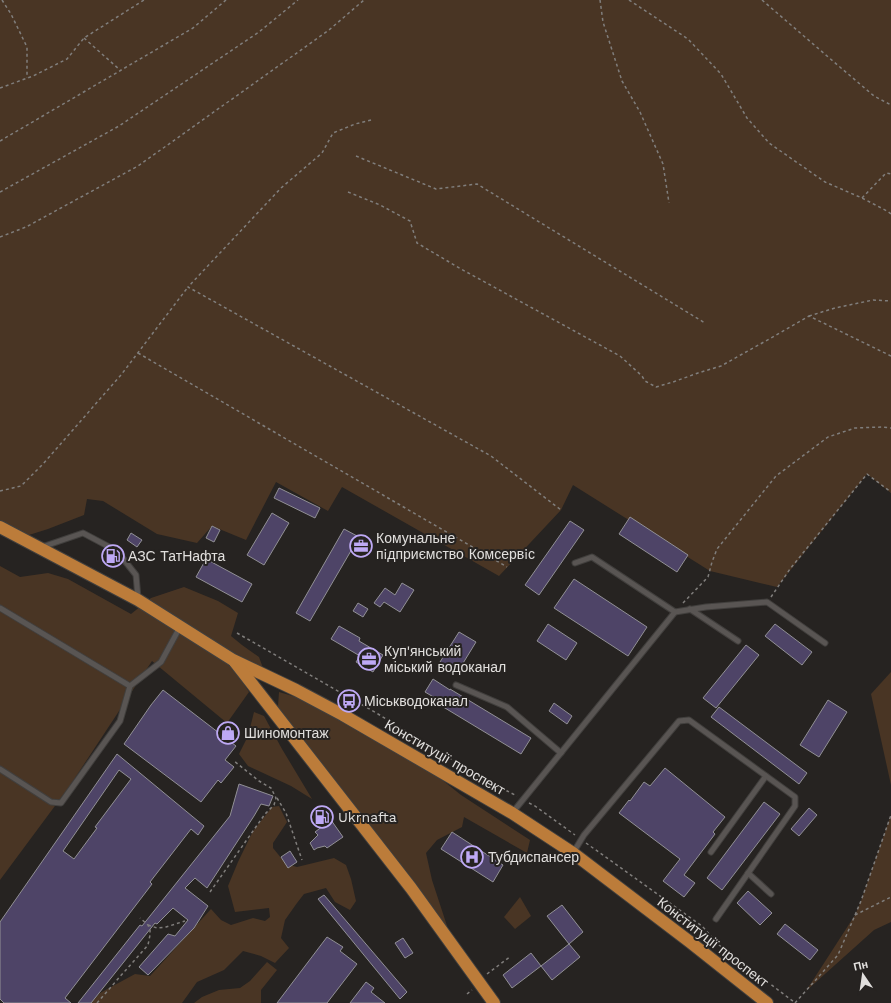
<svg xmlns="http://www.w3.org/2000/svg" width="891" height="1003" viewBox="0 0 891 1003" font-family="'Work Sans',sans-serif">
<style>
.green{fill:#493524}
.building{fill:#4e4467;stroke:#919095;fill-rule:evenodd}
.lines{fill:none;stroke-linecap:round;stroke-linejoin:round}
.lane-casing{stroke:#413f3d;stroke-width:7}
.primary-casing{stroke:#413f3d;stroke-width:14}
.path{stroke:#807e7c;stroke-width:1.5;stroke-dasharray:3 3;stroke-linecap:butt}
.lane{stroke:#595553;stroke-width:5}
.primary{stroke:#bc7c3a;stroke-width:12}
.labels{text-anchor:middle;stroke-width:4;stroke-linejoin:round;paint-order:stroke}
.poi-label{font-size:14px;fill:#e1dfdd;stroke:#262321;text-anchor:start}
.street-label{font-size:14px;fill:#e1dfdd;stroke:#262321}
</style>
<rect width="100%" height="100%" fill="#262321"/>
<g class="green">
<path d="M0 0H891V493L867 474 777 587 710 571 573 485 561 510 499 576 342 487 328 511 276 482 246 540 212 526 197 543 157 534 103 501 87 499 84 515 48 529 13 540 0 532Z"/>
<path d="M0 566 20 577 48 573 68 579 131 614 151 598 184 587 218 601 238 613 231 636 242 645 259 657 263 668 235 670 249 692 227 723 152 661 69 787 0 880Z"/>
<path d="M891 672V785L871 694Z"/>
<path d="M279 692 303 699 421 763 461 795 530 840 527 853 464 817 462 827 437 840 426 853 432 880 450 935 283 720 278 706Z"/>
<path d="M254 712 264 716 282 749 312 799 291 786 248 766 239 754 248 736Z"/>
<path d="M279 806 287 822 273 843V848L286 864 297 867 334 858 346 865 351 879 356 901 350 910 335 902 326 888 304 894 297 903 285 920 281 938 289 948 275 963 261 956 243 951 224 970 197 982 182 1003H91L100 993 135 974 150 976 211 909 221 920 231 925 253 918 265 921 270 917 269 908 235 912 228 886 238 862 253 831 272 807Z"/>
<path d="M891 815V922L874 930 806 991 855 915 861 901Z"/>
<path d="M520 897 531 916 515 929 504 917Z"/>
<path d="M267 962 277 970 261 990V1003H194L202 997 219 990 240 988 250 981Z"/>
</g>
<g class="building">
<path d="M279 488 320 508 315 518 274 498Z"/>
<path d="M272 513 289 523 264 565 247 555Z"/>
<path d="M630 517 688 555 677 572 619 534Z"/>
<path d="M570 521 584 530 539 595 525 585Z"/>
<path d="M212 526 220 530 214 542 206 538Z"/>
<path d="M344 529 359 537 310 621 296 613Z"/>
<path d="M131 533 142 540 137 547 127 540Z"/>
<path d="M206 559 252 584 242 602 196 577Z"/>
<path d="M574 579 647 627 628 656 554 608Z"/>
<path d="M402 583 414 590 400 612 384 602 380 607 374 603 385 588 395 595Z"/>
<path d="M358 603 368 609 363 617 353 611Z"/>
<path d="M548 624 577 643 566 660 537 641Z"/>
<path d="M775 624 812 652 802 665 765 636Z"/>
<path d="M339 626 360 638 359 641 383 655 373 672 356 662 360 656 331 639Z"/>
<path d="M459 632 476 642 457 673 440 662Z"/>
<path d="M746 645 759 655 716 708 703 698Z"/>
<path d="M433 679 450 690V689L531 738 521 754 440 705 442 702 425 692Z"/>
<path d="M163 690 236 746 225 760 234 767 221 783 218 780 201 802 124 744 151 705Z"/>
<path d="M828 700 847 712 819 757 800 745Z"/>
<path d="M554 703 572 716 567 724 549 711Z"/>
<path d="M719 707 807 773 799 784 711 717Z"/>
<path d="M117 754 204 826 198 835 191 829 150 882 152 884 65 998 71 1003H4L0 999V922ZM119 770 131 779 95 827 97 828 74 859 63 851Z"/>
<path d="M665 768 725 817 713 832 715 834 684 875 695 883 684 897 663 881 680 859 619 813 629 800 630 801 644 782 650 786Z"/>
<path d="M239 784 273 796 269 806 261 804 254 816 207 888 195 878 185 888 208 906 194 928 148 975 139 967 168 934 175 936 188 920 173 908 157 924 155 923 91 1003H78L140 925 142 926 230 816Z"/>
<path d="M764 802 780 814 722 890 707 878Z"/>
<path d="M809 808 817 815 799 836 791 829Z"/>
<path d="M331 820 343 837 327 848 325 846 317 848 314 850 310 843 318 835 315 832Z"/>
<path d="M452 832 503 865 493 882 441 849Z"/>
<path d="M290 851 297 862 288 868 281 857Z"/>
<path d="M748 891 772 913 760 925 737 903Z"/>
<path d="M324 895 407 992 400 999 318 899Z"/>
<path d="M562 905 583 932 569 944 547 916Z"/>
<path d="M785 924 818 950 810 960 777 934Z"/>
<path d="M327 937 343 947 340 951 357 964 327 1003H277Z"/>
<path d="M403 938 413 953 405 958 395 943Z"/>
<path d="M569 944 580 957 552 980 541 966Z"/>
<path d="M531 953 541 966 512 988 503 975Z"/>
<path d="M366 982 374 988 371 992 385 1003H350Z"/>
</g>
<g class="lines">
<g class="lane-casing">
<g id="lane">
<path d="M42 547 83 533 117 551 136 575 138 598"/>
<path d="M575 563 592 557 675 612"/>
<path d="M0 608 130 686"/>
<path d="M690 609 738 641"/>
<path d="M456 685 507 707 561 753"/>
<path d="M0 769 51 802 61 803 120 721 130 686 161 662 180 627"/>
<path d="M513 812 675 612 706 607 767 602 825 643"/>
<path d="M711 852 766 776"/>
<path d="M573 853 584 835 679 721 689 720 795 797V806L716 919"/>
<path d="M748 873 771 894"/>
</g>
</g>
<g class="primary-casing">
<g id="primary">
<path d="M0 527 138 600 233 660 296 690 343 715 512 813 573 853 690 942 767 1003"/>
<path d="M235 662 411 888 494 1003"/>
</g>
</g>
<g class="path">
<path d="M2 0 11 14 27 47V78"/>
<path d="M600 0 603 22 622 81 640 112 663 164 669 203"/>
<path d="M629 0 688 39 721 74 747 118 769 143 825 182 862 198 887 211 891 214"/>
<path d="M762 0 834 62 874 96 891 105"/>
<path d="M84 38 120 70"/>
<path d="M0 88 33 76 67 59 84 38 144 0"/>
<path d="M371 120 355 124 333 133 322 153 281 188 188 287 491 456 561 510"/>
<path d="M0 141 193 28 226 0"/>
<path d="M356 156 436 189 477 184 705 323"/>
<path d="M0 192 119 126 259 32 298 0"/>
<path d="M348 192 380 205 410 221 417 243 461 269 620 356 642 376 645 381 656 387 673 382 698 373 721 366 771 338 809 316 891 356"/>
<path d="M862 198 886 173 891 174"/>
<path d="M0 237 26 227 138 166 329 30 364 0"/>
<path d="M809 316 835 308 873 300 891 301"/>
<path d="M138 353 507 567"/>
<path d="M0 491 21 486 43 464 121 375 188 287"/>
<path d="M771 597 790 569 867 474 891 492"/>
<path d="M683 603 708 577 712 562 717 549 776 476 828 437 855 428 882 427 891 428"/>
<path d="M237 633 378 714 482 778 517 796"/>
<path d="M277 798 286 813 302 860"/>
<path d="M529 803 535 806 575 835"/>
<path d="M586 843 702 926 719 945 794 1002"/>
<path d="M210 892 265 814 274 805 276 798 271 788 259 781 234 761"/>
<path d="M855 915 891 897"/>
<path d="M148 925 157 928 166 927 185 921"/>
<path d="M487 974 511 956"/>
<path d="M467 994 472 990"/>
<path d="M97 1003 117 980 148 945 150 935V930L148 925 140 918"/>
<path d="M795 1003 838 955 861 901 891 815"/>
</g>
<use href="#lane" class="lane"/>
<use href="#primary" class="primary"/>
</g>
<defs>
<g id="office-ring" transform="scale(1.15)"><circle r="9.5" fill="#262321" stroke="#bea9f5" stroke-width="1.5"/><path d="M-6-3h4V-5.5h4V-3h4V5H-6ZM-1-4.5V-3h2v-1.5ZM-6 0V1H6V0Z" fill="#bea9f5"/></g>
<g id="fuel-ring" transform="scale(1.15)"><circle r="9.5" fill="#262321" stroke="#bea9f5" stroke-width="1.5"/><path d="M-5.5-6h7V0h2V4h1.3V-2.5L3-4.5l.8-.8L6-3V5H2.5V1h-1V6h-7ZM-4.2-4.7v3.2H.2V-4.7Z" fill="#bea9f5"/></g>
<g id="bus-ring" transform="scale(1.15)"><circle r="9.5" fill="#262321" stroke="#bea9f5" stroke-width="1.5"/><path d="M-5-6H5V4H4V6H2V4H-2V6H-4V4H-5ZM-3.5-4V0h7V-4ZM-3.5 1.2v1.5H-2V1.2ZM2 1.2v1.5H3.5V1.2Z" fill="#bea9f5"/></g>
<g id="shop-ring" transform="scale(1.15)"><circle r="9.5" fill="#262321" stroke="#bea9f5" stroke-width="1.5"/><path d="M-5-2.5h2.3a2.7 3.5 0 0 1 5.4 0H5L5.5 6h-11ZM-1.5-2.5h3a1.5 2.3 0 0 0-3 0Z" fill="#bea9f5"/></g>
<g id="hospital-ring" transform="scale(1.15)"><circle r="9.5" fill="#262321" stroke="#bea9f5" stroke-width="1.5"/><path d="M-5-5h3v3.5h4V-5h3V5h-3V1.5h-4V5h-3Z" fill="#bea9f5"/></g>
</defs>
<g fill-rule="evenodd">
<use href="#office-ring" x="361" y="546"/>
<use href="#fuel-ring" x="113" y="556"/>
<use href="#office-ring" x="369" y="659"/>
<use href="#bus-ring" x="349" y="701"/>
<use href="#shop-ring" x="228" y="733"/>
<use href="#fuel-ring" x="322" y="817"/>
<use href="#hospital-ring" x="472" y="857"/>
</g>
<g class="labels">
<g class="poi-label">
<text x="376" y="543">Комунальне<tspan x="376" dy="16">пiдприємство Комсервiс</tspan></text>
<text x="128" y="561">АЗС ТатНафта</text>
<text x="384" y="656">Куп'янський<tspan x="384" dy="16">міський водоканал</tspan></text>
<text x="364" y="706">Міськводоканал</text>
<text x="244" y="738">Шиномонтаж</text>
<text x="338" y="822">Ukrnafta</text>
<text x="488" y="862">Тубдиспансер</text>
</g>
<g class="street-label">
<text transform="translate(445 757) rotate(30)" y="5">Конституції проспект</text>
<text transform="translate(713 942) rotate(38)" y="5">Конституції проспект</text>
</g>
</g>
<g transform="translate(863 975) rotate(347)" stroke="#262321" stroke-width="3" paint-order="stroke">
<path d="M0-3L7 15L0 10L-7 15Z" fill="#e1dfdd"/>
<text y="-6" font-size="11" font-weight="bold" text-anchor="middle" fill="#e1dfdd">Пн</text>
</g>
</svg>
